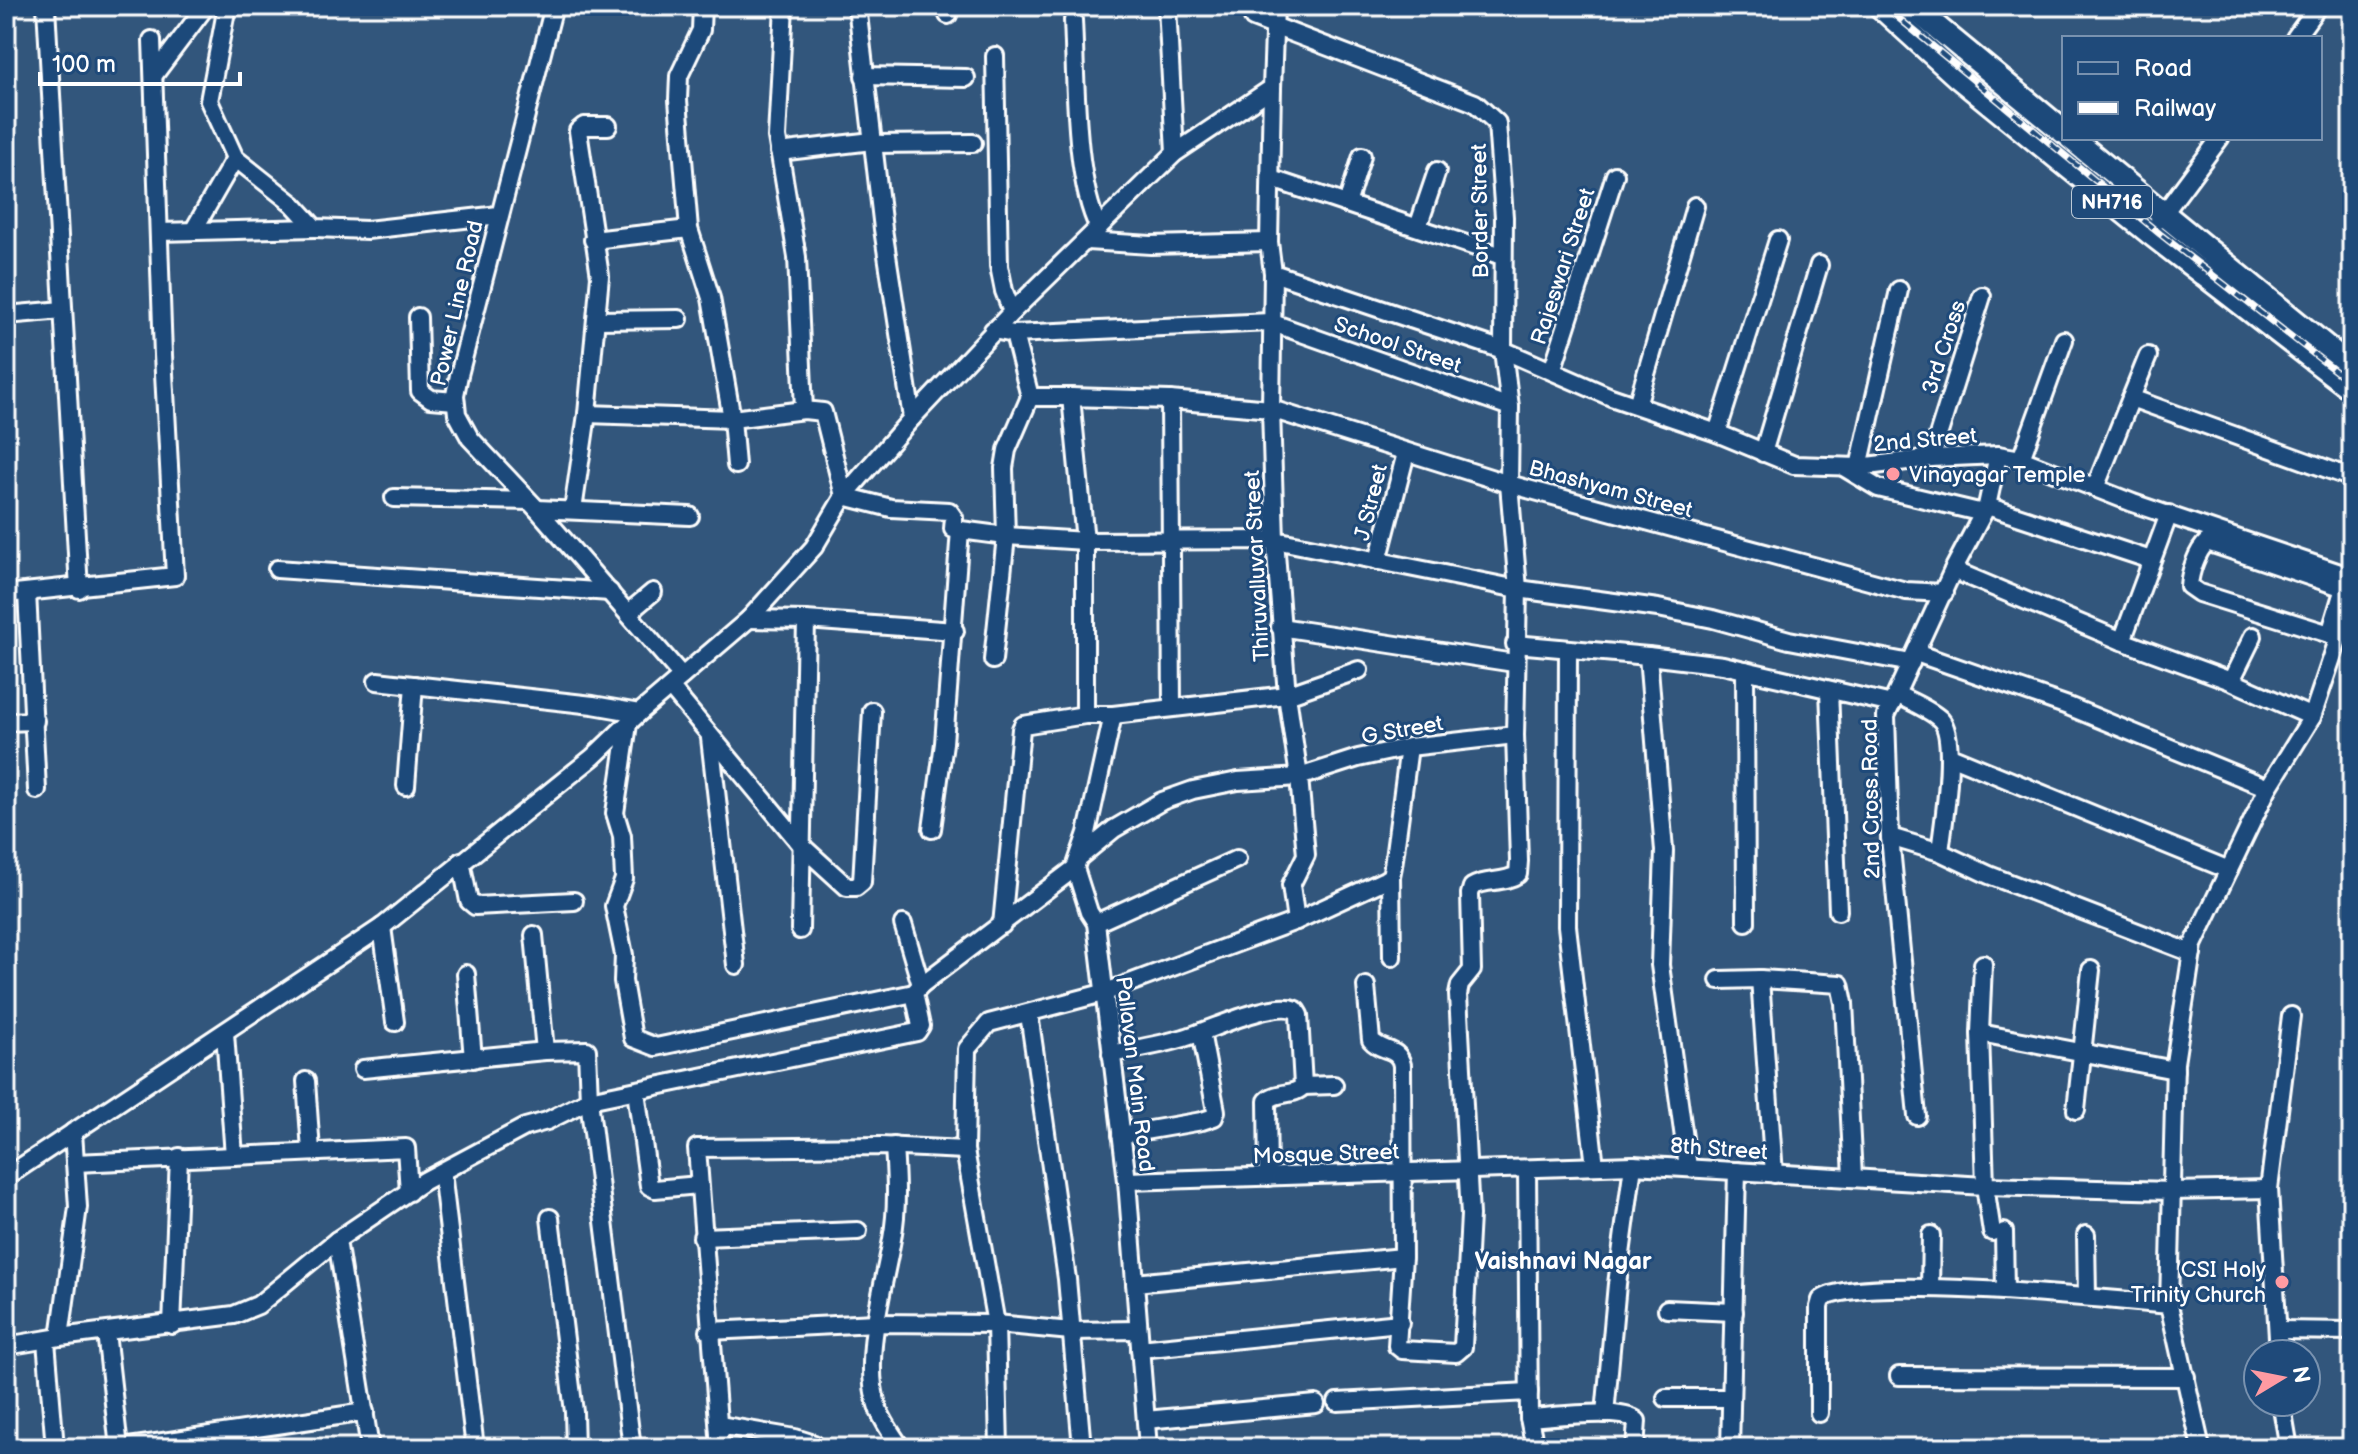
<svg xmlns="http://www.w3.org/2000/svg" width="2358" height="1454" viewBox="0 0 2358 1454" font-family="'Balsamiq Sans',sans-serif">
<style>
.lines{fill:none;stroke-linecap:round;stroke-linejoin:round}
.minor-casing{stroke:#fff;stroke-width:22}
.highway-casing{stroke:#fff;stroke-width:28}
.minor{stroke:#1f4a7a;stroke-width:16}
.highway{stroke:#1f4a7a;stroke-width:22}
.rail-casing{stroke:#fff;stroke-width:7}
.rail{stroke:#1f4a7a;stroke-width:4;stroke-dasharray:12;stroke-linecap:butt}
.poi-dot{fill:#ff9aa2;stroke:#1f4a7a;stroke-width:3}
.labels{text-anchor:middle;stroke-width:6;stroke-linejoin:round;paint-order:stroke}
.shield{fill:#1f4a7a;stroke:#bcc9d7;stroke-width:2}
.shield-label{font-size:20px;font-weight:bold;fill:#fff}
.street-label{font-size:22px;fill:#fff;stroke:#1f4a7a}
.poi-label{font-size:22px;fill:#fff;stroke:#1f4a7a;text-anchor:start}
.neighbourhood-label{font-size:24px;font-weight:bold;fill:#fff;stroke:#1f4a7a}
</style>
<rect width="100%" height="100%" fill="#32567c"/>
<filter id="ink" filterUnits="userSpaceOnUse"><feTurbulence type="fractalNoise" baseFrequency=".0125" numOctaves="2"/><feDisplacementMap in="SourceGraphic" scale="16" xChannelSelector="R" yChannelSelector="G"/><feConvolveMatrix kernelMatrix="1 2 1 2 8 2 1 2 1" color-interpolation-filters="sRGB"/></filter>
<g filter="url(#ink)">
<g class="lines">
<g class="minor-casing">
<g id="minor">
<path d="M46 6 79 589"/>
<path d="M227 6 209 101 235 158 293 204 315 228 367 230 499 215"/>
<path d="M554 6 459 375 455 395 457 414 470 438 537 509 682 676"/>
<path d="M702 6 701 30 679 76 678 100 689 229 711 298 732 419 736 465"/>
<path d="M784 6 777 137 797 257 804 410"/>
<path d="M857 6 883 229 912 418"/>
<path d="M947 6 948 15"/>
<path d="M1167 6 1175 153"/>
<path d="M1253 18 1475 103 1497 123 1504 217 1503 350 1611 397 1717 433 1794 465 1859 467 1931 458 1998 455 2021 459 2133 503 2352 577"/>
<path d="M1073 20C1076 76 1074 180 1099 228"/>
<path d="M2295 38 2318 6"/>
<path d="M995 56 999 266 1004 291 1012 312"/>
<path d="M154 75 206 6"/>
<path d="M864 76 966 78"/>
<path d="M1272 88 1269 242 1273 273 1503 350 1510 407 1509 484 1518 589 1515 735 1519 861 1518 874C1503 884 1487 878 1472 887L1470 894 1472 970 1460 985 1458 995 1470 1215 1463 1347 1456 1353 1402 1350 1397 1346 1403 1257 1402 1065C1398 1046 1382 1053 1371 1040L1366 986"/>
<path d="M873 144 973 143"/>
<path d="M779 152 872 141"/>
<path d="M1272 179 1502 256"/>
<path d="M1347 204 1362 156"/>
<path d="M2159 220 2220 138"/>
<path d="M1418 227 1437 171"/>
<path d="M193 231 235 158"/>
<path d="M159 232 315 228"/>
<path d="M593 240 689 229"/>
<path d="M1087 241 1151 245 1269 242"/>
<path d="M1273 273 1271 409 1275 540 1287 695 1299 777 1306 855 1291 885 1296 921"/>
<path d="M6 315 63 310"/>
<path d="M418 317 420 391 431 399 455 401"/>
<path d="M597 320 679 319"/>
<path d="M993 330 1014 334 1270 322 1510 407"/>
<path d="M1014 334 1030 397H1071"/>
<path d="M1552 371 1615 175"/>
<path d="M2131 398 2148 356"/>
<path d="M1170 400 1172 707"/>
<path d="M1637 405 1695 206"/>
<path d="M587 414 732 419 804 410 823 412 844 496 891 508 949 511 954 518 953 529 1006 536 1085 541 1275 540 1518 589 1658 608 1713 619 1789 640 1911 663"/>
<path d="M1717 433 1778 240"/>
<path d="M1763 453 1819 265"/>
<path d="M1931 458 1982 296"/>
<path d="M2021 459 2064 340"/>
<path d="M1859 467 1899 290"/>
<path d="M1845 468 1878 488 1983 513"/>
<path d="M2095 488 2131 398 2352 478"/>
<path d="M394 498 529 501"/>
<path d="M1987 506 2151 560"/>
<path d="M537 509 690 516"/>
<path d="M573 510 587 414 600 276 578 131 584 126H608"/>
<path d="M1378 561 1406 453"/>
<path d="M277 569 610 592"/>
<path d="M1953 570 2122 641 2231 681 2312 717"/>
<path d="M27 592 37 790"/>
<path d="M6 594 175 576 163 355 152 40"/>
<path d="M628 613 653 592"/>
<path d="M749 619 806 620 955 631"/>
<path d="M1280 627 1514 663"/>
<path d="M2330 634 2347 578"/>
<path d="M2339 637 2199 593 2189 586C2190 572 2197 551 2207 542L2344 588"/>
<path d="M2122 641 2169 514"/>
<path d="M1515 644 1648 656 1664 851 1660 965 1688 1167"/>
<path d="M1568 649 1567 926 1595 1166"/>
<path d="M1916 653 2068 706 2268 788"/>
<path d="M1648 656 1723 665 1892 704"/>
<path d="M993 660 1006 536 1004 468 1007 450 1030 397"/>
<path d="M1359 670 1287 695 1113 715H1085V541L1071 397 1170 400 1271 409 1509 484 1906 591 1944 593"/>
<path d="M1745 670 1746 922"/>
<path d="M377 681 593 705 639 713"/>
<path d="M2231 681 2253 636"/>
<path d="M671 688 803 847 847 887H856L862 882 872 711"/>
<path d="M1829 690 1838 911"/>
<path d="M1897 694C1910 702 1930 709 1941 720 1958 739 1943 825 1940 852"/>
<path d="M1113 715 1087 833 1075 868 1089 912 1096 923 1127 1181 1148 1448"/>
<path d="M6 722 35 721"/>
<path d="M628 724 615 813 622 836 624 879 614 906 624 955 623 981 633 1038 656 1047 914 993"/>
<path d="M710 738 736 965"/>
<path d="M1950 756 2229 870"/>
<path d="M406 786 414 685"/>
<path d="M932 829 944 743 960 530"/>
<path d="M1890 837 1940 852 1989 875 2192 953"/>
<path d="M1081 856 1114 829 1162 801 1193 790 1238 781 1299 777 1358 758 1409 747 1515 735"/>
<path d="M461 861 469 901 475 906 574 901"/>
<path d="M1391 876 1392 957"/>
<path d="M1096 923 1237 859"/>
<path d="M903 924 921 985"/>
<path d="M1002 925 1021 729 1023 725 1085 715"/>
<path d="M382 927 395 1022"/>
<path d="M800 930 806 620"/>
<path d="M534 935 545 1051"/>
<path d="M466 974 473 1059"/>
<path d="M1760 979 1774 1174"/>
<path d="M1719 980 1760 979 1840 984 1844 1003 1853 1177"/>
<path d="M1029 1014 1067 1279 1082 1448"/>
<path d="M225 1033 234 1156 406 1148 409 1192"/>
<path d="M1980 1033 1983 964"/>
<path d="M1111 1054C1135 1049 1160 1045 1184 1038 1209 1031 1274 999 1296 1010L1299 1015 1303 1086C1294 1097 1277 1090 1267 1101L1268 1177"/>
<path d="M363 1069 545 1051 587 1050 589 1100 632 1448"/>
<path d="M306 1081 311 1151"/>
<path d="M1303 1086 1334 1085"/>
<path d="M636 1091 649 1186 655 1189 699 1185"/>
<path d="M2076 1110 2091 970"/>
<path d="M1917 1116 1890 837 1886 716 1953 570 1987 506 1998 455"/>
<path d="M1121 1135 1202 1121 1214 1117 1216 1111 1201 1032"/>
<path d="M894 1146C896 1177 898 1208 892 1239 884 1287 862 1357 877 1405 881 1420 893 1435 901 1448"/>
<path d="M75 1163 234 1156"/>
<path d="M1527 1169 1529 1418 1535 1448"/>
<path d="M442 1172 475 1448"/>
<path d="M6 1177 382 927 593 757 639 713 749 619 814 547 844 496 912 418 1012 312 1175 153 1272 88 1275 6"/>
<path d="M1127 1181 1633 1165 1985 1186 2172 1191 2269 1189"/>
<path d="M550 1218 574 1412 575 1448"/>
<path d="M1992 1232 1985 1186 1980 1033 2175 1070"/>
<path d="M2004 1232 2005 1291"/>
<path d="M2086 1235 2087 1297"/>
<path d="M702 1237 858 1231"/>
<path d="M337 1240 370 1448"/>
<path d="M1135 1283 1403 1257"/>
<path d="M1930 1288 1931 1235"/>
<path d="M1667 1309 1734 1312"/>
<path d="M172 1325 179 1157"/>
<path d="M2278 1330 2352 1331"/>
<path d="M709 1331 876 1323 996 1324 1071 1331 1138 1330"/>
<path d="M106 1332 119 1448"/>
<path d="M60 1337 78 1207 73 1132"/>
<path d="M46 1341 55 1448"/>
<path d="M6 1346 60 1337 234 1315 258 1305 337 1240 424 1181 525 1127 547 1121 589 1100 917 1032 921 1026 914 993 921 985 1075 868"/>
<path d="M1140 1349 1400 1323"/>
<path d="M2279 1354 2269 1189 2291 1016"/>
<path d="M1899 1376 2186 1377"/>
<path d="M1666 1398H1731"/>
<path d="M1337 1402 1529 1392"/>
<path d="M2281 1402 2289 1448"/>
<path d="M1819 1413V1307L1821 1300C1850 1272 2117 1300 2169 1305"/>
<path d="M1605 1414 1617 1284 1633 1165"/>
<path d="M1529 1418C1551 1417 1623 1407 1637 1421L1635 1448"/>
<path d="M1146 1420 1316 1404"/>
<path d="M719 1425 795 1438 814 1444V1448"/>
<path d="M122 1448 365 1412"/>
<path d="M720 1448 697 1148 881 1146 965 1150"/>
<path d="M999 1448 996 1324 965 1150 967 1049 989 1023 1103 993 1296 921 1385 880 1391 876 1393 866 1409 747"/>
<path d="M1730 1448 1737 1171"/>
<path d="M2201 1448 2169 1305 2175 1063 2193 945 2268 788 2312 717 2339 637 2352 610"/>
</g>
</g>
<g class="highway-casing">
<g id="highway">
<path d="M1880 6 1958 77 2149 232 2352 389"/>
<path d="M1911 6 2064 132"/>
<path d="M2071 138 2352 368"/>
</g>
</g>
<use href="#minor" class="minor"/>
<use href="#highway" class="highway"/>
<g class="rail-casing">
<path id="rail" d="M1884 6 2160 234 2352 384"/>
</g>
<use href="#rail" class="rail"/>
</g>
</g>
<g class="poi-dot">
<circle cx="1893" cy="474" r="8"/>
<circle cx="2282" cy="1282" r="8"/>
</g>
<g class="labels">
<rect class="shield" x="2072" y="186" width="80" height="32" rx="6"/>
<g class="shield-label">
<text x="2112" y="209">NH716</text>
</g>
<g class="street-label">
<text transform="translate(1479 211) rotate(-91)" y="8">Border Street</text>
<text transform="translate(1562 266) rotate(-72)" y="8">Rajeswari Street</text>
<text transform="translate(456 303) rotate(-77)" y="8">Power Line Road</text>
<text transform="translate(1398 344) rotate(19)" y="8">School Street</text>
<text transform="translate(1943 347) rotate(-72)" y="8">3rd Cross</text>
<text transform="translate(1925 439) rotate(-5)" y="8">2nd Street</text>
<text transform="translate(1611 488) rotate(15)" y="8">Bhashyam Street</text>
<text transform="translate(1370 502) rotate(-76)" y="8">J Street</text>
<text transform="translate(1256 566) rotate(-93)" y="8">Thiruvalluvar Street</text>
<text transform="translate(1402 729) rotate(-10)" y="8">G Street</text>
<text transform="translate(1870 799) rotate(-91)" y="8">2nd Cross Road</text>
<text transform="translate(1136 1074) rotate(83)" y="8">Pallavan Main Road</text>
<text transform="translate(1719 1148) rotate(4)" y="8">8th Street</text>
<text transform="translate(1326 1153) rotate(-2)" y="8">Mosque Street</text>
</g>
<g class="poi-label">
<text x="1909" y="482">Vinayagar Temple</text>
<text x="2266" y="1277" text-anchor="end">CSI Holy<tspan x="2266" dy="25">Trinity Church</tspan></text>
</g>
<g class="neighbourhood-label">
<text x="1563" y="1269">Vaishnavi Nagar</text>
</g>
</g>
<rect width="2358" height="1454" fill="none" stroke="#1f4a7a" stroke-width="32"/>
<rect x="16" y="16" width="2326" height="1422" fill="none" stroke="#fff" stroke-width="3" filter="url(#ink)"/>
<rect x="2062" y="36" width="260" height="104" fill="#1f4a7a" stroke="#7992af" stroke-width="2"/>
<rect x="2078" y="62" width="40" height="12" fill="#1f4a7a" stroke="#7992af" stroke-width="2"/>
<text x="2134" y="76" font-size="24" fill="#ffffff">Road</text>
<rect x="2078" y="102" width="40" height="12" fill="#ffffff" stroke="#7992af" stroke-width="2"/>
<text x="2134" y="116" font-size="24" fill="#ffffff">Railway</text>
<g transform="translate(2282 1378) rotate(80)"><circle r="38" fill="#1f4a7a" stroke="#7992af" stroke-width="2"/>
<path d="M0-6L14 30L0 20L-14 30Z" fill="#ff9aa2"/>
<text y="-12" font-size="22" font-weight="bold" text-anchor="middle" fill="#ffffff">N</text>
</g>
<path d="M40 72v12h200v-12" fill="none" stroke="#ffffff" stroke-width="4"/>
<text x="52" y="72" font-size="24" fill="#ffffff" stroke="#1f4a7a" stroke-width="6" paint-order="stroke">100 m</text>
</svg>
